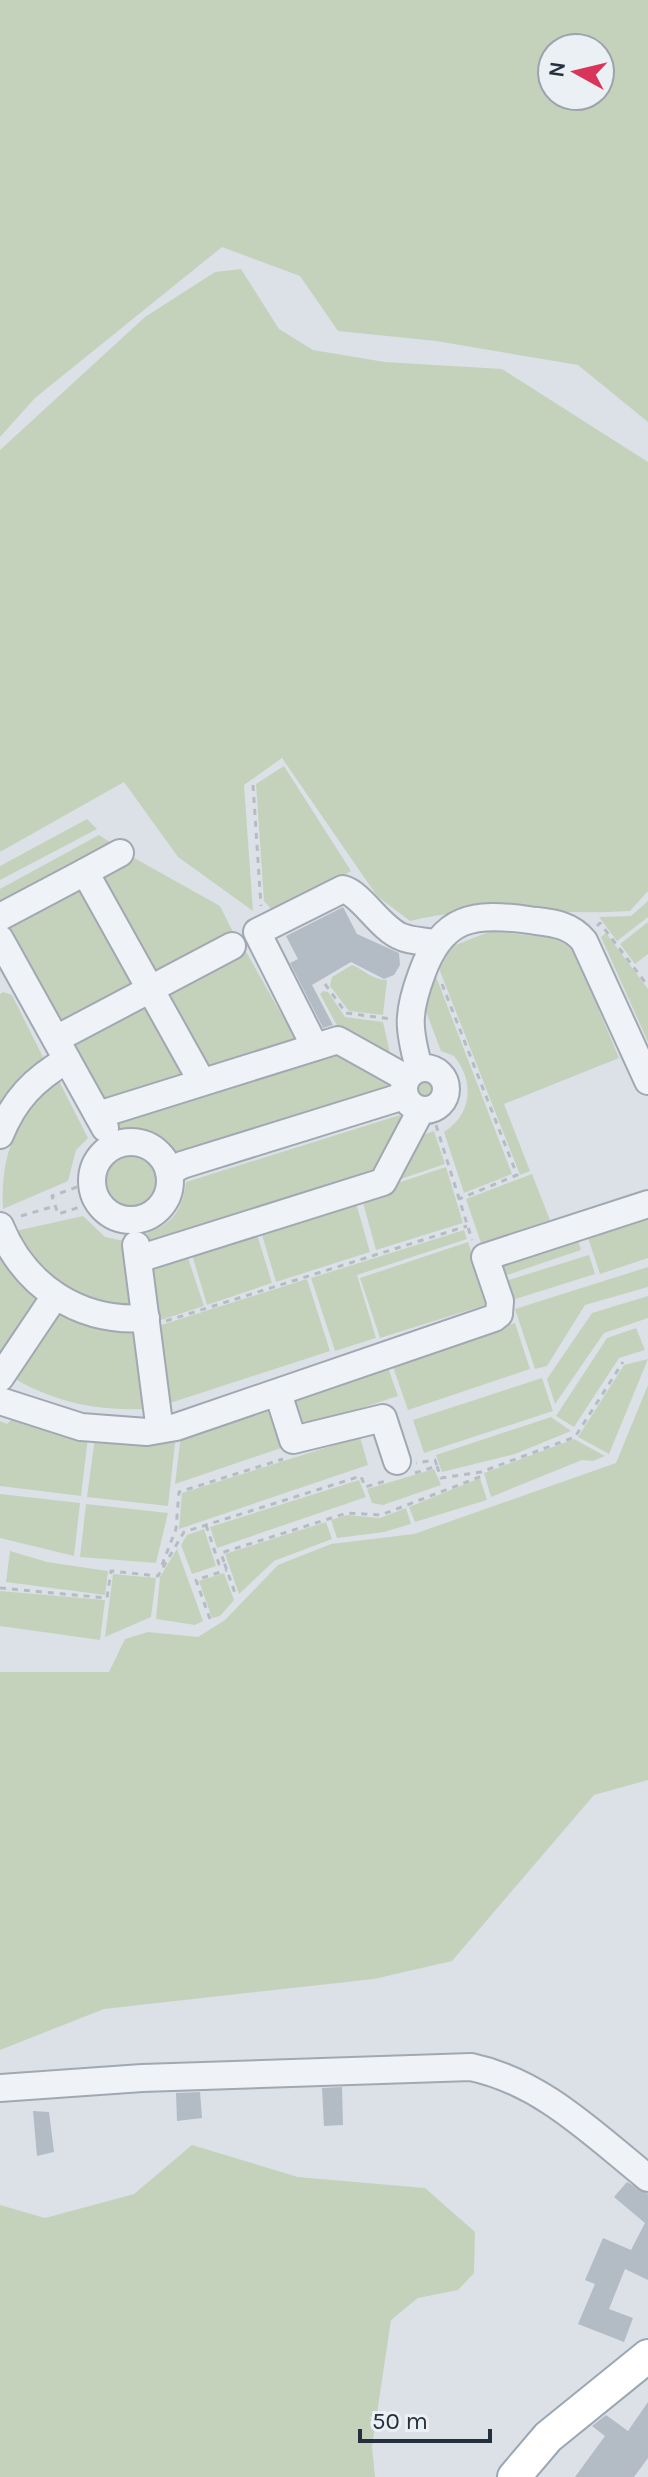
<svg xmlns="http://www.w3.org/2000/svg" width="648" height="2477" viewBox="0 0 648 2477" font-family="Karla,sans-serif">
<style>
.green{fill:#c4d2bc;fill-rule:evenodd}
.building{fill:#b3bbc5}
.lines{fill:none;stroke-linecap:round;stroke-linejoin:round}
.minor-casing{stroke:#a1a8b2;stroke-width:30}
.major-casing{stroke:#9aa7b4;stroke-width:36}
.path{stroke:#b6bcc3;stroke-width:3;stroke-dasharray:6 6;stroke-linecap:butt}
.minor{stroke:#eff2f6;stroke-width:26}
.major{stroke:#fff;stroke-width:32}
</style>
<rect width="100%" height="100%" fill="#dce1e8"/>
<g class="green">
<path d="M0 0H648V422L578 365 436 341 338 331 300 276 222 247 35 398 0 437ZM552 48H600V96H552Z"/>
<path d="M241 269 279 329 313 350 385 362 502 369 648 462V891L630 911C557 916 481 903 410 921L377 896 282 758 244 785 253 911 178 857 124 782 0 852V450L145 317 215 272Z"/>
<path d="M284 766 351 871 275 913 264 901 256 784Z"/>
<path d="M87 819 97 829 0 880V866Z"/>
<path d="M99 835 116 846 0 909V889Z"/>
<path d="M127 854 220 906 233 932 152 977 92 874Z"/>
<path d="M82 880 138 985 59 1028 0 925Z"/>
<path d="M648 901V917L617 941 599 917 631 916Z"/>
<path d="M648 922V954L635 964 620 944Z"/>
<path d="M491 931 562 939 574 950 619 1058 504 1104 530 1171 520 1175 438 966 453 946Z"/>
<path d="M606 933 648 989V1042L601 937Z"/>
<path d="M244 948 296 1040 205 1070 159 992Z"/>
<path d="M352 965C365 970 372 980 387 980L383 1015 349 1011 330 986 332 977Z"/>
<path d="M435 974 512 1174 464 1193 444 1132C472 1114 475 1082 454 1056L441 1051 424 1006Z"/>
<path d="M323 991 328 992 345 1017 383 1022 390 1053 381 1057 341 1033 320 994Z"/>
<path d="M3 992 12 995 45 1061 0 1114V994Z"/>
<path d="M146 1000 186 1075 103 1102 68 1042Z"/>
<path d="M337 1047 397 1084 392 1090 175 1157C163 1130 140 1128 113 1130L109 1117Z"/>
<path d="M55 1073 88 1138 76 1150 68 1181 3 1209C0 1148 20 1117 55 1073Z"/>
<circle cx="426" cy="1089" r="14"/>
<path d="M400 1115 403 1125 379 1179 149 1250 147 1233C173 1224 183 1208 186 1182Z"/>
<path d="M434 1131 445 1164 395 1181 409 1140Z"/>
<circle cx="131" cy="1182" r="34"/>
<path d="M446 1167 463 1223 376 1250 361 1195Z"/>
<path d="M532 1174 550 1220 481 1243 466 1199Z"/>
<path d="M354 1196 370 1252 276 1282 260 1228Z"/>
<path d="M83 1216 105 1237 124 1241 135 1313 59 1293 11 1232Z"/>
<path d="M648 1216V1258L600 1274 587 1235Z"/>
<path d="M255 1228 272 1283 207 1305 190 1248Z"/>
<path d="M464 1230 467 1239 357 1275 376 1338 335 1351 311 1278Z"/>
<path d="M575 1231 581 1250 501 1277 495 1258Z"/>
<path d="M0 1240 47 1298 0 1365Z"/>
<path d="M468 1242 488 1304 380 1338 360 1278Z"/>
<path d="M185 1249 204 1306 158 1321 150 1261Z"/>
<path d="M589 1255 595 1274 509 1301 502 1282Z"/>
<path d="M648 1267V1287L585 1305 547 1366 535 1369 515 1309Z"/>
<path d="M307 1279 330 1351 167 1404 158 1326Z"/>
<path d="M648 1296V1318L604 1333 555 1404 547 1379 592 1313Z"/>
<path d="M55 1305 136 1325 149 1409C97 1411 55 1403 10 1376Z"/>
<path d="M515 1323 530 1369 408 1410 392 1364Z"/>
<path d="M636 1328 645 1350 619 1358 574 1427 556 1416 607 1338Z"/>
<path d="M648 1359 609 1454 578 1437 624 1365Z"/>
<path d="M387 1365 398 1396 300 1428 290 1397Z"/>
<path d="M542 1378 553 1411 424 1453 413 1420Z"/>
<path d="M648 1385V1780L594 1795 452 1961 374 1979 104 2009 0 2050V1672H109L125 1639 148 1632 198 1637 225 1620 278 1565 331 1544 414 1534 616 1463Z"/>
<path d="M271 1407 284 1447 175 1484 181 1435Z"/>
<path d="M16 1415 88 1437 81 1496 0 1486V1421L7 1424Z"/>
<path d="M551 1417 571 1431 515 1454 442 1472 436 1455Z"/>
<path d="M176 1435 168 1506 87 1497 95 1437Z"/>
<path d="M360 1437 368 1465 179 1529 182 1493Z"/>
<path d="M574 1439 605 1456 593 1461 582 1460 491 1497 484 1473Z"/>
<path d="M434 1469 441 1485 383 1505 372 1503 367 1489Z"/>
<path d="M480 1478 487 1500 415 1522 409 1507Z"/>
<path d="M359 1480 366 1497 217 1548 210 1527Z"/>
<path d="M0 1494 80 1503 74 1556 0 1538Z"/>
<path d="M86 1504 168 1513 156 1563 80 1557Z"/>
<path d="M406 1508 411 1524 384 1532 337 1538 331 1520 347 1515 380 1518Z"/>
<path d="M326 1522 332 1539 274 1561 239 1594 225 1554Z"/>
<path d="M204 1529 216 1566 192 1574 181 1545 187 1535Z"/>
<path d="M177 1549 203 1621 195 1625 156 1619 160 1577Z"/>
<path d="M10 1551 47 1562 108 1571 105 1595 6 1582Z"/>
<path d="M224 1573 234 1600 220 1616 212 1618 199 1581Z"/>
<path d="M113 1574 156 1578 151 1617 105 1637Z"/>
<path d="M0 1591 105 1600 100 1640 0 1626Z"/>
<path d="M192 2145 298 2177 425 2188 475 2232 474 2273 458 2290 418 2298 391 2320 372 2447 375 2477H0V2205L45 2218 134 2194Z"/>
</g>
<g class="building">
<path d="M343 907 357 934 399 953 400 965 394 975 384 979 351 962 312 985 333 1025 323 1028 290 963 298 959 286 936Z"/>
<path d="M342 2087 343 2125 324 2126 322 2088Z"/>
<path d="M200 2092 202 2118 177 2121 176 2093Z"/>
<path d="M33 2111 49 2112 54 2152 37 2156Z"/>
<path d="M627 2182 648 2194V2280L625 2269 609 2309 633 2318 624 2342 578 2324 595 2284 585 2280 603 2238 631 2250 645 2223 614 2197Z"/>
<path d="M648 2402V2458L634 2477H575L605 2436 592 2426 606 2415 628 2431Z"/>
</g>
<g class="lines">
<g class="minor-casing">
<g id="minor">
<path d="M85 872 120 853"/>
<path d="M0 917 85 872 202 1082"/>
<path d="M0 939 105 1128"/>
<path d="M56 1039 232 946"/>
<path d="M315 1047 257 932 343 889C362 894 380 929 402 937 411 941 424 941 434 943"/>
<circle cx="425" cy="1089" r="21"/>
<path d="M419 1068C408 1028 407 1013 422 973 442 917 473 912 529 920 551 923 569 923 584 941L648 1081"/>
<path d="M98 1115 338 1040 406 1078"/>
<path d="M0 1135C14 1100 34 1079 67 1060"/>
<circle cx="131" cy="1181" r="39"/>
<path d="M169 1172 182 1165 404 1096"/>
<path d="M0 1226C25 1287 80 1323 146 1318"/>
<path d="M136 1245 158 1416"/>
<path d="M138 1259 383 1182 421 1110"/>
<path d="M0 1378 55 1296"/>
<path d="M278 1393 293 1440 383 1418 397 1461"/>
<path d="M0 1401 81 1427 147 1432 176 1427 494 1318 499 1314 500 1301 485 1257 648 1204"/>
<path d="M0 2088 142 2078 471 2067C542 2082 593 2134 648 2178"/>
</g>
</g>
<g class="major-casing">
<path id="major" d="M514 2477 548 2437 648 2356"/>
</g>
<g class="path">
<path d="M253 785 261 906"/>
<path d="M597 926 600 923 648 986"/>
<path d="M325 984 346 1013 391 1019"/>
<path d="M442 984 517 1175 459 1199"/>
<path d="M436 1125 472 1240"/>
<path d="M77 1187 52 1196 58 1214 83 1206"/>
<path d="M21 1216 55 1206"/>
<path d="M166 1321 467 1226"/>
<path d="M437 1466 441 1478 481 1472 575 1437 623 1362"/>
<path d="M415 1473 437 1466 435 1460 416 1463"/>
<path d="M206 1525 219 1564 224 1562 236 1596"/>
<path d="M224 1562 221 1553 347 1513 381 1515 482 1476 481 1472"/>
<path d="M162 1565 176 1529 179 1492 283 1459"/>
<path d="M0 1588 107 1598 111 1571 158 1576 184 1532 361 1476 365 1487 389 1480"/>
<path d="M210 1619 196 1580 227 1570"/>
</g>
<use href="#minor" class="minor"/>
<use href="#major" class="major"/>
</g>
<g transform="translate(576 72) rotate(278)"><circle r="38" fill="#ebf0f5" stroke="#9ca3ac" stroke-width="2"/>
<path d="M0-6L14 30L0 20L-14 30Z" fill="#d9355b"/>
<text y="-12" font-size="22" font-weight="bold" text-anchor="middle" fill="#25303f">N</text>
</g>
<path d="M360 2429v12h130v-12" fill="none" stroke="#25303f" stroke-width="4"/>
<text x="372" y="2429" font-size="24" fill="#25303f" stroke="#ebf0f5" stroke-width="6" paint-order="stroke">50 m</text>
</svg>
